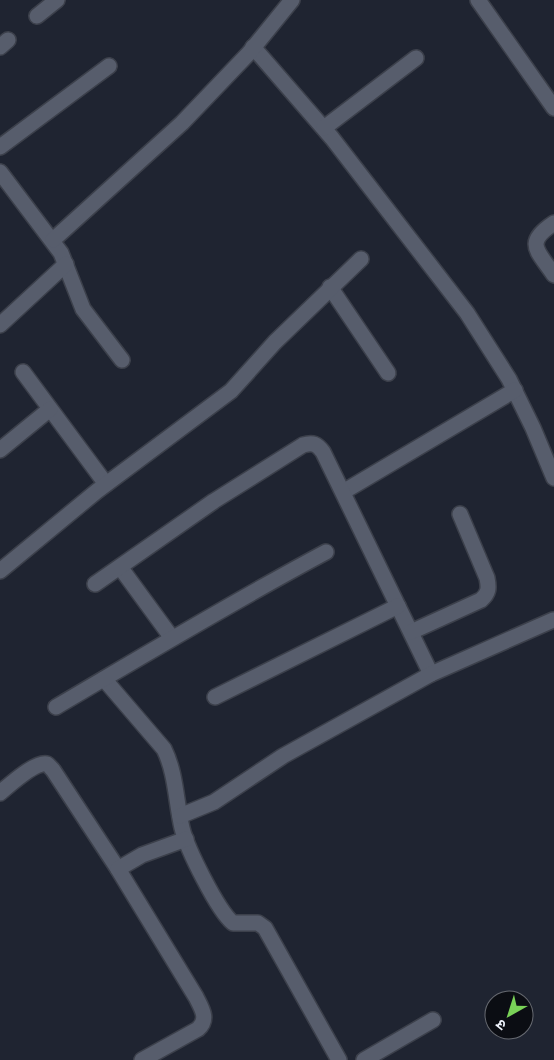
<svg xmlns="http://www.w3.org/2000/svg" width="554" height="1060" viewBox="0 0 554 1060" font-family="'Playfair Display','Noto Sans Devanagari',serif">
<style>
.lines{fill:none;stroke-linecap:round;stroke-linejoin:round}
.minor-casing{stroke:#3c404b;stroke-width:18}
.minor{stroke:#575d6c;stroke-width:15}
</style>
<rect width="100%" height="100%" fill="#1f2431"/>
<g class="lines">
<g class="minor-casing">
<g id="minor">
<path d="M478 0 554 108"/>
<path d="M37 16 57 0"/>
<path d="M0 47 8 40"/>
<path d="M253 47 332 138 467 313 509 379 533 428 554 478"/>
<path d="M324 128 416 58"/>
<path d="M0 147 109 66"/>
<path d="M0 172 61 253 83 309 122 360"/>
<path d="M554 223C524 243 537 250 554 275"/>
<path d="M53 240 182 123 249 53 292 0"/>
<path d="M330 287 388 373"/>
<path d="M0 325 66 264"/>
<path d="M23 372 106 484"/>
<path d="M0 450 50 409"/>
<path d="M343 492 515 390"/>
<path d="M120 567 172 638"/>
<path d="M0 571 97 491 231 391 275 342 361 259"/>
<path d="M95 584 214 501 303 445C313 442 317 444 323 452L431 674"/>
<path d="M411 632 481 600C489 593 489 588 487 578L460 514"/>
<path d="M104 679 164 749C176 773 176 802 182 828 187 849 218 911 233 923H258L265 928 339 1060"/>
<path d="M215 697 398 606"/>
<path d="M56 707C146 654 234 601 326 552"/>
<path d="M0 793C8 786 37 760 47 764 49 765 51 768 53 770L118 869"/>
<path d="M180 816 214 802 283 756 431 674 553 620"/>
<path d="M142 1060 198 1029C209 1019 202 1009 196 997L118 869 142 855 186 839"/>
<path d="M364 1060 433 1020"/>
</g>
</g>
<use href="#minor" class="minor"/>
</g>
<g transform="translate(509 1015) rotate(219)"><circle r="24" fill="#0b0d13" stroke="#676a71"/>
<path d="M0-4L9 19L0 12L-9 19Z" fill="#79d157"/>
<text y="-8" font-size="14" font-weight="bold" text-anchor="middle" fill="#f1f5fe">उ</text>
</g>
</svg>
